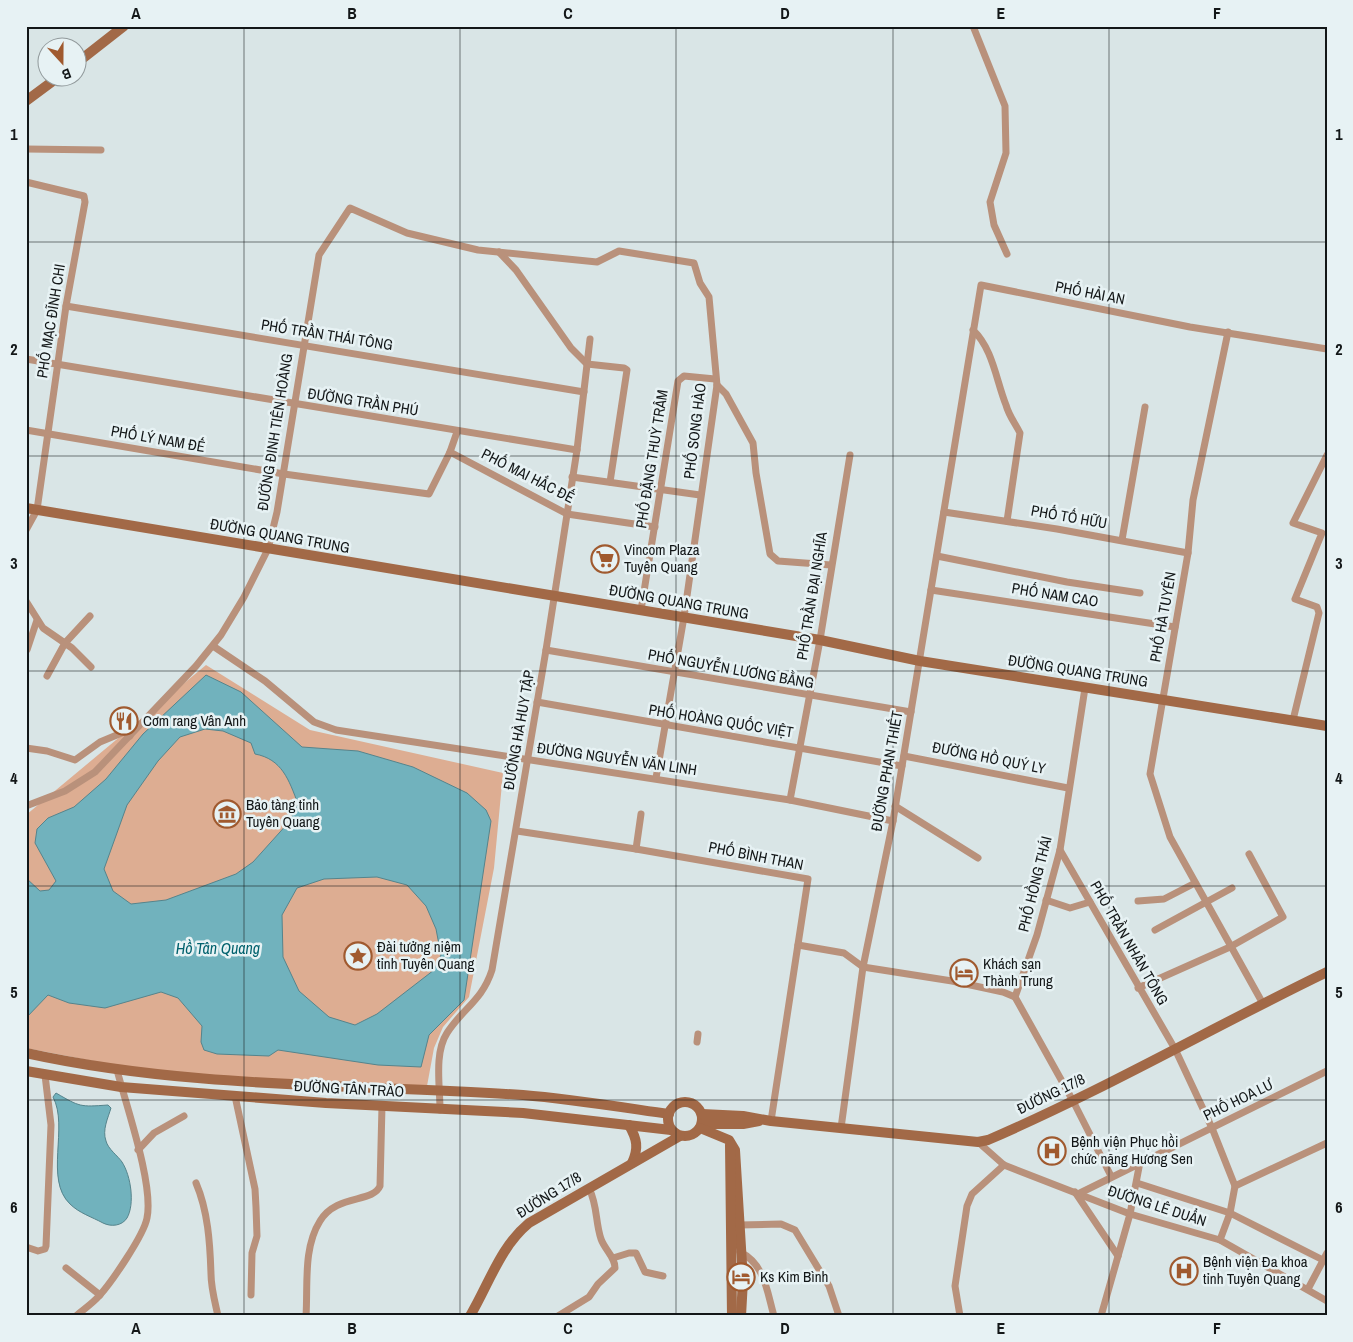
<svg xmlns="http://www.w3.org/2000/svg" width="1353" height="1342" viewBox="0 0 1353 1342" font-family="'Archivo Narrow',sans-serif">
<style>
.green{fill:#ddad92}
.water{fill:#71b2bd;stroke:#55848c;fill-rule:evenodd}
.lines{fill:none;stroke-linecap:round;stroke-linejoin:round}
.street{stroke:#b9917b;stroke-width:7}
.secondary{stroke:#a26947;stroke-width:10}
.grid{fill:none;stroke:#131718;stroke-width:1;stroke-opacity:0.55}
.labels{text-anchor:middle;stroke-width:5;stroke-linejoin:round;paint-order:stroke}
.street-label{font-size:15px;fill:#131718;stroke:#e7f2f4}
.poi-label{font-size:15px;fill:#131718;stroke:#e7f2f4;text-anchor:start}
.water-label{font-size:16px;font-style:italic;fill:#00616d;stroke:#e7f2f4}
.neatline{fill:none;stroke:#131718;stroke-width:2}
.grid-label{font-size:16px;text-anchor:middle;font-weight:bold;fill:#131718}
</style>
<rect width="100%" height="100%" fill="#d9e5e6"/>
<path class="green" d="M206 665 310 730 503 773 494 868 469 997 443 1027 434 1048 427 1086 165 1075 26 1048V815Z"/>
<g class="water">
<path d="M206 675 241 692 302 747 358 751 413 767 467 793 486 810 491 821 464 1000 429 1035 421 1067 378 1065 278 1050 269 1056 217 1054 204 1050 201 1042 202 1026 178 998 161 992 105 1008 69 1003 48 995 26 1018V878L40 891 49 890 56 881 35 843 37 829 48 818 74 807 106 779 143 734ZM205 729 223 731 251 743 255 754C282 759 289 780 298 804L289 822 253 862 236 874 166 900 131 904 113 891 104 869 127 805 158 761 180 737ZM377 877 407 885 426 906 436 929 441 955 434 970 377 1014 355 1025 329 1017 299 991 283 957 282 915 297 888 324 879Z"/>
<path d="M56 1093C80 1107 80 1107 108 1105L111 1108C108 1118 102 1130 106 1141 108 1149 118 1156 122 1162 131 1176 135 1204 127 1218 122 1226 111 1227 103 1223 92 1217 79 1213 70 1204 44 1179 69 1127 53 1097Z"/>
</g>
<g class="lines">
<g class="street">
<path d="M973 26 1005 106 1006 153 990 202 994 225 1007 254"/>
<path d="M26 149 101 150"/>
<path d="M26 182 84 196 85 202 66 306 37 510 26 530"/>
<path d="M499 252 516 270 571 348 587 364 624 368 627 370 610 482"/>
<path d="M66 306 584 392"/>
<path d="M973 330C993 349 996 380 1006 405 1009 416 1015 423 1020 433L1007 521"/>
<path d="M1228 332 1193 500 1188 553 1150 774 1170 837 1262 1002"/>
<path d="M26 359 577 450"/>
<path d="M717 385 726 394 753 443 756 473 770 554 778 561 831 565"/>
<path d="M26 430 284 474 429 494 450 452 457 432"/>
<path d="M450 452 567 514 655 527"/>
<path d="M572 477 700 495"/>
<path d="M944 512 1057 529 1188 553"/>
<path d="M1122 540 1145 407"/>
<path d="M937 556 1067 582 1140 593"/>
<path d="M931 590 1175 627"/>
<path d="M26 601 43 628 72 648 91 667"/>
<path d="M641 610 678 381 684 376 715 379"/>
<path d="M213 646 265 681 314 722 336 730 790 800 893 821"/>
<path d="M27 650 37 620"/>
<path d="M546 650 911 712"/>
<path d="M47 676 65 643 90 616"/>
<path d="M1085 688 1060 850 1037 935 1015 997 1073 1101 1111 1176"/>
<path d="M537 702 902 766"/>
<path d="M1293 720 1319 613 1317 607 1295 599 1322 533 1293 523 1327 455"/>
<path d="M26 748 47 751 75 760 100 742 124 732 130 736"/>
<path d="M904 756 1068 788"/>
<path d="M790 800 820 640 850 455"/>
<path d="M26 806 65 791 95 772 196 666 221 635 244 597 268 549 277 512 319 255 350 208 407 233 478 250 597 262 619 251 694 263 700 283 709 297 717 385 684 617 656 778"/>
<path d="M895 806 978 858"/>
<path d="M517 831 636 849 808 879 771 1121"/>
<path d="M636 849 641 814"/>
<path d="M1060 850 1175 1049 1212 1128 1235 1186 1230 1213 1220 1240"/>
<path d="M1046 900 1070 908 1090 902"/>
<path d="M1138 901 1164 899 1195 883"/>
<path d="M1155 930 1232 888"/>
<path d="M798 945 844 953 863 967 952 981 1003 992 1015 997"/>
<path d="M1138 988 1230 947 1283 917 1249 854"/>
<path d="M697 1042 698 1034"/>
<path d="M235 1096 255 1189 256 1207 257 1236 252 1253 251 1295"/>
<path d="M440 1110C440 1086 434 1053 447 1033 463 1008 482 1001 492 970L546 650 577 450 590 339"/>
<path d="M841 1128 863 967 893 821 981 285 1190 327 1327 349"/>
<path d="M978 1142 1004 1165 1130 1214 1220 1240 1327 1301"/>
<path d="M138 1150 154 1133 184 1116"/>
<path d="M196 1183C208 1211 210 1243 211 1274 211 1288 215 1302 218 1316"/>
<path d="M1137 1183 1230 1213 1323 1260"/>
<path d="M1235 1186 1327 1143"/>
<path d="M1075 1192 1118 1256"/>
<path d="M1080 1193 1327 1071"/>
<path d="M739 1225 781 1224 795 1230 829 1286 839 1316"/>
<path d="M26 1247 38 1251 45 1249 46 1246 51 1125 45 1075"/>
<path d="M740 1252C765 1264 767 1292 774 1316"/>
<path d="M613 1258 629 1253H636L645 1272 663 1276"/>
<path d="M66 1268 100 1295"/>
<path d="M1308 1289 1327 1253"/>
<path d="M76 1316C84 1309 93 1303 99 1296 111 1283 144 1235 147 1218 154 1185 126 1105 117 1070"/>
<path d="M306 1316C308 1285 303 1248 320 1221 336 1194 373 1203 380 1186L382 1106"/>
<path d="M558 1316 589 1297 598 1284 615 1268C615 1257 605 1250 601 1239 595 1221 598 1207 589 1188"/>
<path d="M960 1316 955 1286 967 1206 972 1194 1004 1165"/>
<path d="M1101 1316 1130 1214 1140 1162"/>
</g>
<g class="secondary">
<path d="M78 62 124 26"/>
<path d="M26 101 57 78"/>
<path d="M26 508 820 640 920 661 1327 726"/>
<path d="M26 1053C189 1089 357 1084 523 1095 571 1099 620 1107 669 1114"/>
<path d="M26 1071 121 1087 326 1103 523 1113 671 1130"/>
<circle cx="685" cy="1119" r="17"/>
<path d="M702 1114 743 1116 771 1121 978 1142 988 1140C1104 1090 1213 1027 1327 972"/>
<path d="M702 1124H743L759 1121"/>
<path d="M629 1125C637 1139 639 1148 632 1163"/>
<path d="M700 1128 729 1140 735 1150 743 1280 741 1316"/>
<path d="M730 1145 732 1316"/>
<path d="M470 1316C489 1284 500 1247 529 1223L680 1136"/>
</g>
</g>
<path class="grid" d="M244 26V1316M460 26V1316M676 26V1316M893 26V1316M1109 26V1316M26 242H1327M26 456H1327M26 671H1327M26 886H1327M26 1100H1327"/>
<defs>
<g id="supermarket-ring" transform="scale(1.4375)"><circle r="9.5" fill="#e7f2f4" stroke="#a05a2f" stroke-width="1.5"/><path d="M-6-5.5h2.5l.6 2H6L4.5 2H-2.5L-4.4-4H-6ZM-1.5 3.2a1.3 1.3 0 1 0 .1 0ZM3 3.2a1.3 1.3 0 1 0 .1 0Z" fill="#a05a2f"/></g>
<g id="restaurant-ring" transform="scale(1.4375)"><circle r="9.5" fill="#e7f2f4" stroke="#a05a2f" stroke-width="1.5"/><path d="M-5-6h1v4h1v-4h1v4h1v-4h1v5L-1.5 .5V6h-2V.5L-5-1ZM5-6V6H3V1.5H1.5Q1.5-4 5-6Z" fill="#a05a2f"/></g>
<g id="museum-ring" transform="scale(1.4375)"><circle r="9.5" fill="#e7f2f4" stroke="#a05a2f" stroke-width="1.5"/><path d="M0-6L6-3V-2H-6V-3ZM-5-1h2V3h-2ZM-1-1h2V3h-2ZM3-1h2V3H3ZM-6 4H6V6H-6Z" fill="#a05a2f"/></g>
<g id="sight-ring" transform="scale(1.4375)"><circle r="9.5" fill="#e7f2f4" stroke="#a05a2f" stroke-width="1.5"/><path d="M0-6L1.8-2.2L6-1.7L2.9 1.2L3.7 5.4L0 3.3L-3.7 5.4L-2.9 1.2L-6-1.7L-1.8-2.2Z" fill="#a05a2f"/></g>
<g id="hotel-ring" transform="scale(1.4375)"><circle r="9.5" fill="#e7f2f4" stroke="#a05a2f" stroke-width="1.5"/><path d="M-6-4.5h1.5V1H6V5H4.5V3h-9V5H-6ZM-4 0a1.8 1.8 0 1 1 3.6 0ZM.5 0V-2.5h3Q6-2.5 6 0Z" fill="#a05a2f"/></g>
<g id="hospital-ring" transform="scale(1.4375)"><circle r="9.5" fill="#e7f2f4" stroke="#a05a2f" stroke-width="1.5"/><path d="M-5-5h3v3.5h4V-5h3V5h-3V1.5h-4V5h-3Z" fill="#a05a2f"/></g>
</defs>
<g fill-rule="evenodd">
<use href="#supermarket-ring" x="605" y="559"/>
<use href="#restaurant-ring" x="124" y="721"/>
<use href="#museum-ring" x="227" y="814"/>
<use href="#sight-ring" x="358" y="956"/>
<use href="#hotel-ring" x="964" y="973"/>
<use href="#hospital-ring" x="1052" y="1151"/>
<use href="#hospital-ring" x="1184" y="1271"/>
<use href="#hotel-ring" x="741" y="1277"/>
</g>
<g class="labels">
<g class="street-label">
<text transform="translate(1090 293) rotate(11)" y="5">PHỐ HẢI AN</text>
<text transform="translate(51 321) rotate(-81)" y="5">PHỐ MẠC ĐĨNH CHI</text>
<text transform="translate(327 335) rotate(9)" y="5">PHỐ TRẦN THÁI TÔNG</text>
<text transform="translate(363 402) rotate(9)" y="5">ĐƯỜNG TRẦN PHÚ</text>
<text transform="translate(695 431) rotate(-83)" y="5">PHỐ SONG HÀO</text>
<text transform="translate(275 432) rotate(-81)" y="5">ĐƯỜNG ĐINH TIÊN HOÀNG</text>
<text transform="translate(158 439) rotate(10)" y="5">PHỐ LÝ NAM ĐẾ</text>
<text transform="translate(652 459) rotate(-81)" y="5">PHỐ ĐẶNG THUỲ TRÂM</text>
<text transform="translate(528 476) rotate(27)" y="5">PHỐ MAI HẮC ĐẾ</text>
<text transform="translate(1069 517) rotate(10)" y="5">PHỐ TỐ HỮU</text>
<text transform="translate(280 536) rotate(10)" y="5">ĐƯỜNG QUANG TRUNG</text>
<text transform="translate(1055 595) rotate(9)" y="5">PHỐ NAM CAO</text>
<text transform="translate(812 596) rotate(-81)" y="5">PHỐ TRẦN ĐẠI NGHĨA</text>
<text transform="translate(679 602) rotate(10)" y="5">ĐƯỜNG QUANG TRUNG</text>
<text transform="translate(1163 617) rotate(-80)" y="5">PHỐ HÀ TUYÊN</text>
<text transform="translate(731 669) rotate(10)" y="5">PHỐ NGUYỄN LƯƠNG BẰNG</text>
<text transform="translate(1078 671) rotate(9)" y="5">ĐƯỜNG QUANG TRUNG</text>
<text transform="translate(721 721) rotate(9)" y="5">PHỐ HOÀNG QUỐC VIỆT</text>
<text transform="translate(519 730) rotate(-80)" y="5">ĐƯỜNG HÀ HUY TẬP</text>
<text transform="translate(989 758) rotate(11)" y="5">ĐƯỜNG HỒ QUÝ LY</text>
<text transform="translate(617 759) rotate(8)" y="5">ĐƯỜNG NGUYỄN VĂN LINH</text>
<text transform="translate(887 771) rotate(-80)" y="5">ĐƯỜNG PHAN THIẾT</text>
<text transform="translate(756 856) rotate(11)" y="5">PHỐ BÌNH THAN</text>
<text transform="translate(1035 884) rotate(-76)" y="5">PHỐ HỒNG THÁI</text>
<text transform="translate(1129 943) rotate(60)" y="5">PHỐ TRẦN NHÂN TÔNG</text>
<text transform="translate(349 1089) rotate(3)" y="5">ĐƯỜNG TÂN TRÀO</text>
<text transform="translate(1051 1094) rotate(-26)" y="5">ĐƯỜNG 17/8</text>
<text transform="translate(1238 1100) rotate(-26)" y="5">PHỐ HOA LƯ</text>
<text transform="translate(549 1195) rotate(-32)" y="5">ĐƯỜNG 17/8</text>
<text transform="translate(1157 1206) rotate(18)" y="5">ĐƯỜNG LÊ DUẨN</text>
</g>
<g class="poi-label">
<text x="624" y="555">Vincom Plaza<tspan x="624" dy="17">Tuyên Quang</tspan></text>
<text x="143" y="726">Cơm rang Vân Anh</text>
<text x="246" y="810">Bảo tàng tỉnh<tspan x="246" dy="17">Tuyên Quang</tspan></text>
<text x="377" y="952">Đài tưởng niệm<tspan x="377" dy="17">tỉnh Tuyên Quang</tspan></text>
<text x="983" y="969">Khách sạn<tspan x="983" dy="17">Thành Trung</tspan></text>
<text x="1071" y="1147">Bệnh viện Phục hồi<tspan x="1071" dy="17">chức năng Hương Sen</tspan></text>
<text x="1203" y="1267">Bệnh viện Đa khoa<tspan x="1203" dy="17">tỉnh Tuyên Quang</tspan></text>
<text x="760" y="1282">Ks Kim Bình</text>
</g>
<g class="water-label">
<text x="218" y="954">Hồ Tân Quang</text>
</g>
</g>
<rect width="1353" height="1342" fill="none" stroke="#e7f2f4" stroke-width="55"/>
<g transform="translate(62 62) rotate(159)"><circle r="24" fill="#e7f2f4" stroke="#929a9c"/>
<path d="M0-4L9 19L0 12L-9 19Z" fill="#a05a2f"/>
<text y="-8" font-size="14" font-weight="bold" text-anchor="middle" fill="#131718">B</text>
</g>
<rect x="28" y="28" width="1298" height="1286" class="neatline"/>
<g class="grid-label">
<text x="136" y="19">A</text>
<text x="352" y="19">B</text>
<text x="568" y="19">C</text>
<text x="785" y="19">D</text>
<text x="1001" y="19">E</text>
<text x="1217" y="19">F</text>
<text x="14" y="140">1</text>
<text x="1339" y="140">1</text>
<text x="14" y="355">2</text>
<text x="1339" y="355">2</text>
<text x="14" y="569">3</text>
<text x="1339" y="569">3</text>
<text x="14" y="784">4</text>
<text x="1339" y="784">4</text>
<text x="14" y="998">5</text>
<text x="1339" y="998">5</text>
<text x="14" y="1213">6</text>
<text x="1339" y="1213">6</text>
<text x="136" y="1334">A</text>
<text x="352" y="1334">B</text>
<text x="568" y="1334">C</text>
<text x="785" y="1334">D</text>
<text x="1001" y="1334">E</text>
<text x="1217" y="1334">F</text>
</g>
</svg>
